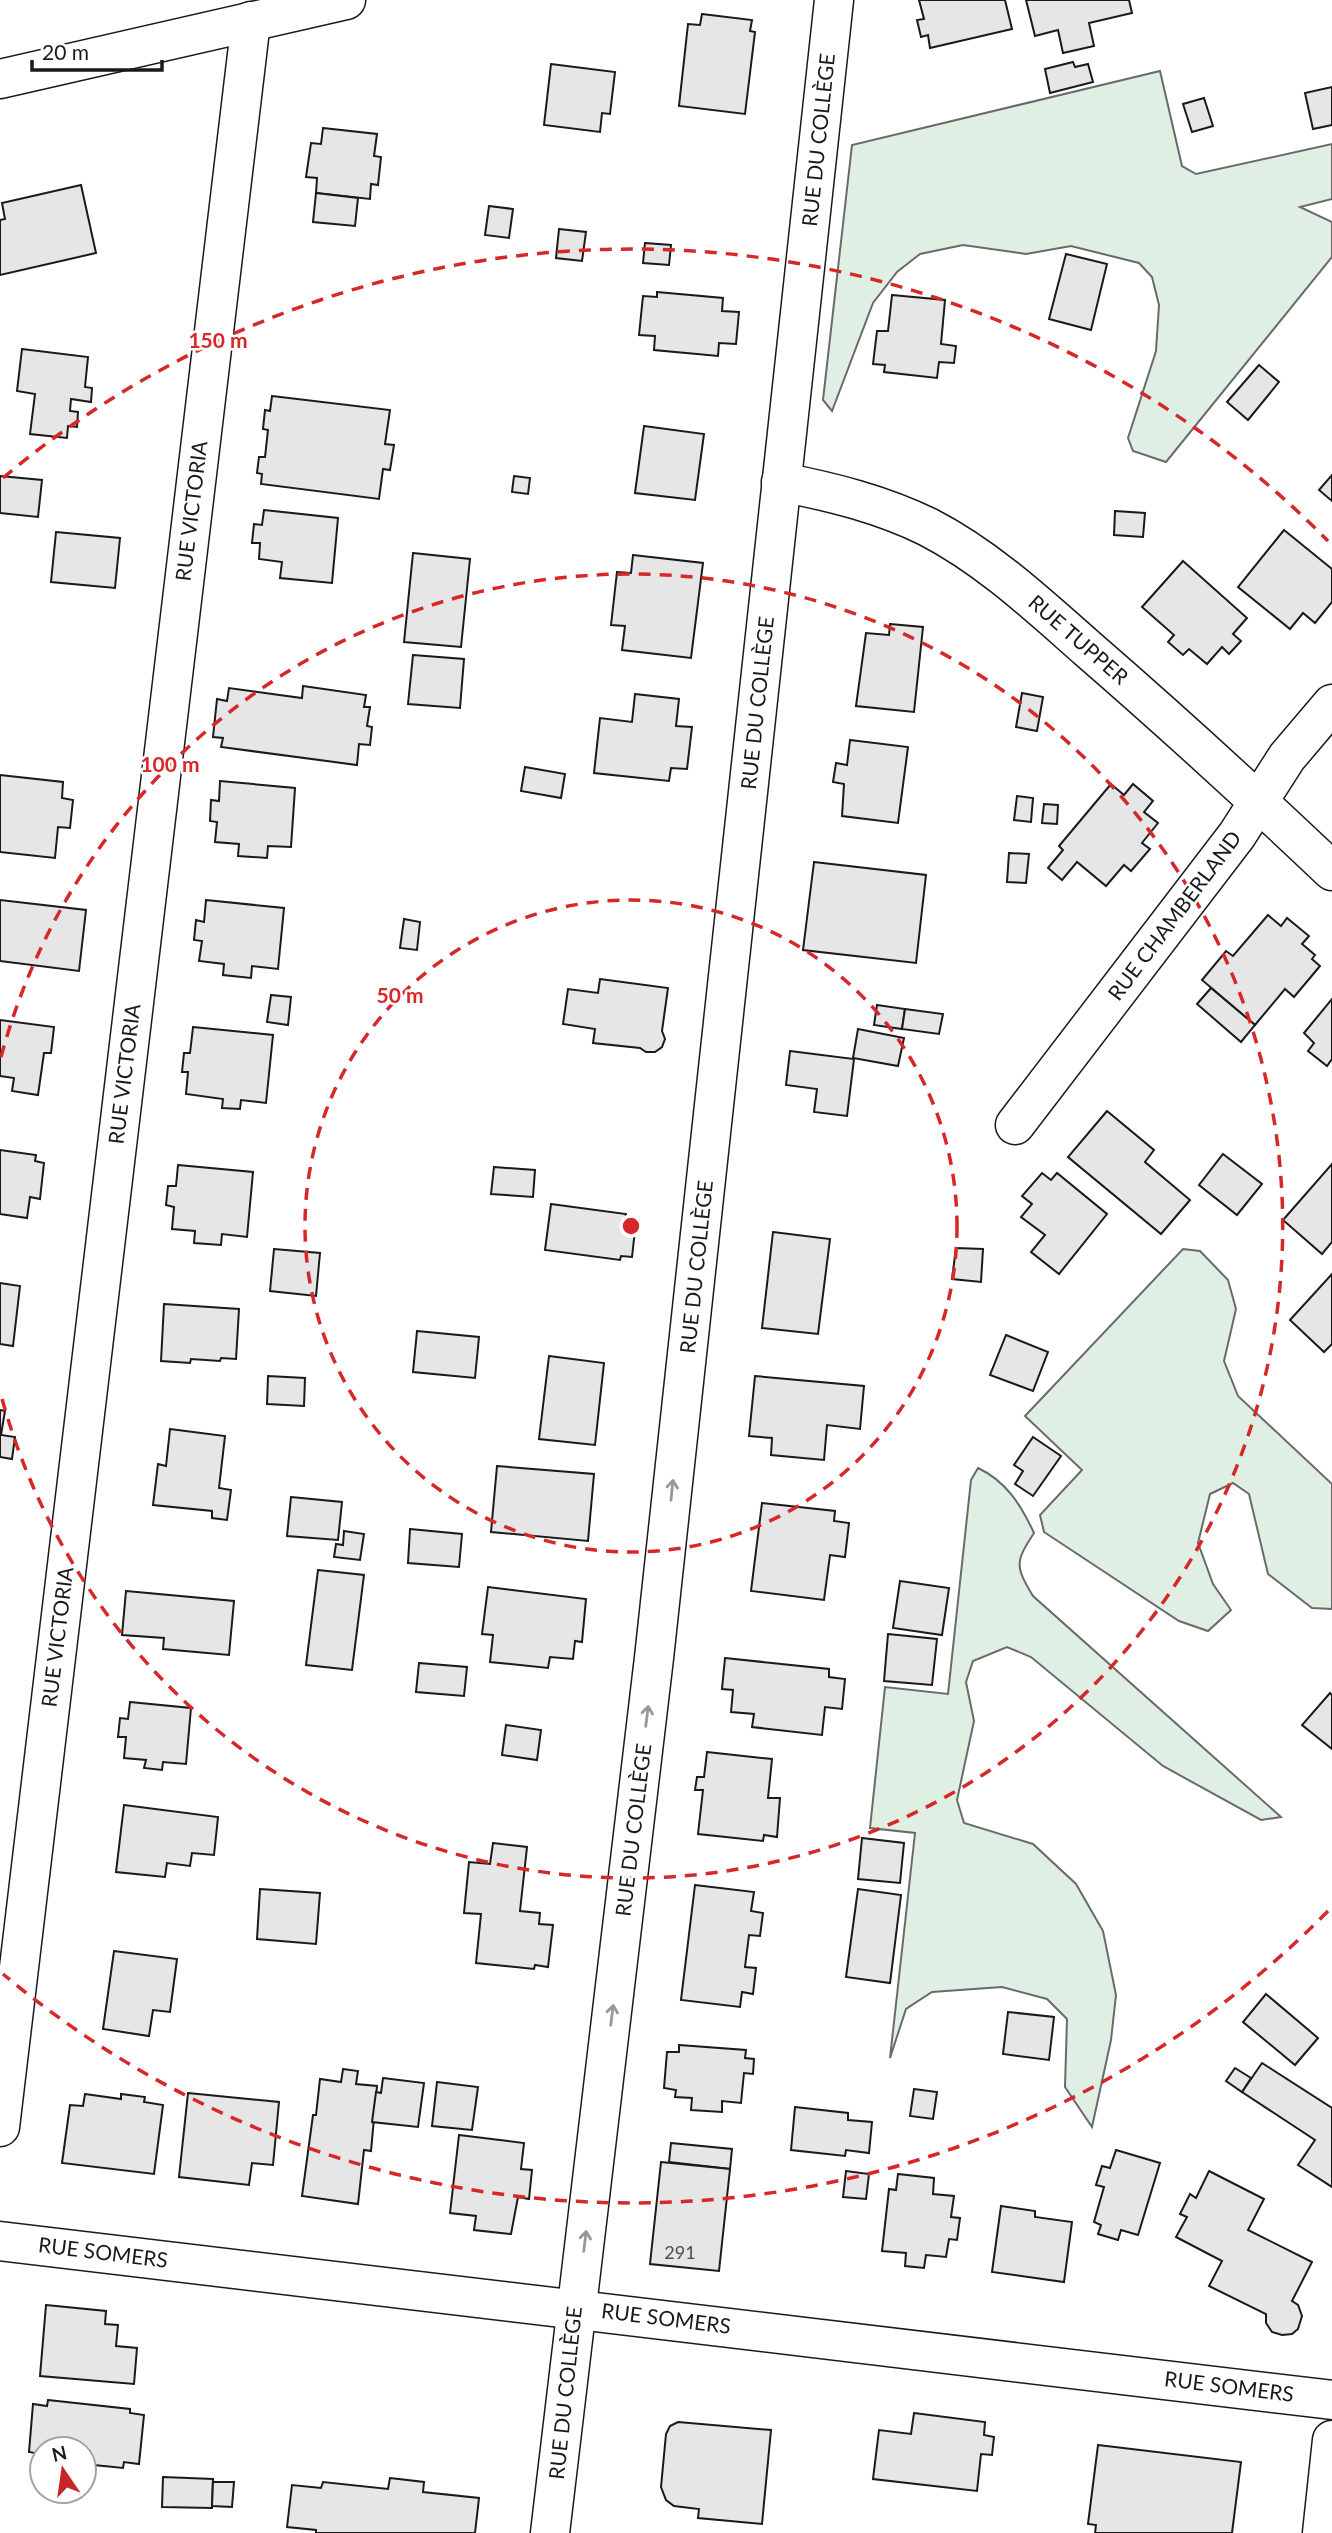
<svg xmlns="http://www.w3.org/2000/svg" width="1332" height="2533" viewBox="0 0 1332 2533" font-family="Lato,sans-serif">
<style>
.green{fill:#e0efe3;stroke:#6a6a6a;stroke-width:2}
.building{fill:#e6e6e6;stroke:#1a1a1a;stroke-width:2}
.lines{fill:none;stroke-linecap:round;stroke-linejoin:round}
.street-casing{stroke:#1a1a1a;stroke-width:41}
.secondary-casing{stroke:#1a1a1a;stroke-width:41}
.street{stroke:#fff;stroke-width:38}
.secondary{stroke:#fff;stroke-width:38}
.oneway{stroke:#989898}
.ring{fill:none;stroke:#d62828;stroke-width:3.5;stroke-dasharray:12 9}
.labels{text-anchor:middle;stroke-width:5;stroke-linejoin:round;paint-order:stroke}
.number-label{font-size:18px;fill:#4d4d4d}
.street-label{font-size:21px;fill:#1a1a1a;stroke:#fff}
.centre{fill:#d62828;stroke:#fff;stroke-width:3.5}
.ring-label{font-size:21px;text-anchor:middle;font-weight:bold;fill:#d62828;stroke:#fff;stroke-width:5;stroke-linejoin:round;paint-order:stroke}
</style>
<rect width="100%" height="100%" fill="#fff"/>
<g class="green">
<path d="M1160 71 1182 166 1196 174 1332 144V199L1300 207 1332 222V257L1166 462 1133 451 1128 438 1156 351 1159 305 1152 277 1139 263 1071 246 1026 254 963 245 920 254 897 272 873 303 832 411 823 400 852 145Z"/>
<path d="M1183 1249 1200 1251 1228 1280 1236 1309 1224 1361 1238 1396 1332 1484V1609L1312 1608 1268 1574 1249 1494 1233 1483 1210 1494 1198 1543 1213 1584 1231 1610 1208 1631 1179 1621 1044 1532 1040 1515 1082 1470 1025 1416Z"/>
<path d="M978 1468C1006 1481 1021 1505 1034 1533 1015 1562 1015 1566 1033 1596L1281 1817 1261 1820 1163 1766 1031 1657 1007 1647 973 1661 966 1682 974 1721 957 1800 964 1823 1033 1844 1076 1884 1103 1931 1116 1995 1111 2040 1092 2127 1065 2087 1067 2019 1047 1999 1002 1987 932 1992 906 2009 890 2058 915 1833 870 1828 885 1687 948 1694 971 1480Z"/>
</g>
<g class="building">
<path d="M919 0H1005L1012 29 930 48 928 35 921 37 917 20 924 19Z"/>
<path d="M1026 0H1129L1132 13 1089 23 1094 46 1063 53 1058 30 1035 36Z"/>
<path d="M702 14 752 20 750 31 755 32 745 114 679 106 688 24 700 25Z"/>
<path d="M1073 62 1075 67 1088 64 1093 82 1050 93 1045 69Z"/>
<path d="M551 64 615 72 610 114 602 113 600 132 544 125Z"/>
<path d="M1332 87V125L1313 129 1305 93Z"/>
<path d="M1204 98 1213 126 1192 132 1183 104Z"/>
<path d="M323 128 377 134 374 156 381 157 378 185 371 184 370 199 316 193 317 178 306 177 311 143 321 144Z"/>
<path d="M81 185 96 253 0 275V220L5 219 2 203Z"/>
<path d="M316 193 358 198 355 226 313 222Z"/>
<path d="M489 206 513 209 509 238 485 235Z"/>
<path d="M559 229 586 232 582 261 556 258Z"/>
<path d="M645 243 671 245 669 265 643 263Z"/>
<path d="M1066 254 1107 264 1091 330 1049 319Z"/>
<path d="M657 292 723 298 722 311 739 312 736 344 719 343 718 356 654 350 655 336 639 335 643 296 657 297Z"/>
<path d="M892 295 945 300 941 344 956 346 954 363 939 362 937 378 884 372 885 365 873 364 877 331H888Z"/>
<path d="M22 349 88 357 85 387 92 388 91 402 71 399 70 411 78 412 77 427 68 426 67 438 30 434 35 394 17 391Z"/>
<path d="M1259 365 1279 382 1248 420 1227 402Z"/>
<path d="M272 396 390 410 385 444 394 445 390 470 383 469 379 499 261 484 262 474 257 473 259 457H265L268 430 263 429 265 410 270 411Z"/>
<path d="M644 426 704 434 695 500 635 493Z"/>
<path d="M1332 475V501L1319 490Z"/>
<path d="M0 476 42 480 38 517 0 513Z"/>
<path d="M514 476 530 478 528 494 512 492Z"/>
<path d="M264 510 338 518 332 583 280 578 282 562 259 559 260 543H252L254 524 262 525Z"/>
<path d="M1115 511 1145 513 1143 537 1114 535Z"/>
<path d="M1284 530 1332 569V602L1315 623 1303 613 1290 629 1238 587Z"/>
<path d="M56 532 120 538 115 588 51 582Z"/>
<path d="M413 553 470 559 461 647 404 642Z"/>
<path d="M633 555 703 563 691 658 622 650 625 626 611 625 617 572 631 573Z"/>
<path d="M1183 561 1247 618 1233 634 1241 641 1229 654 1222 647 1207 664 1189 649 1183 655 1168 642 1174 635 1142 607Z"/>
<path d="M890 624 923 627 914 712 856 706 866 633 889 635Z"/>
<path d="M413 655 464 659 460 708 408 704Z"/>
<path d="M303 686 366 695 364 707H370L367 726 372 727 370 745 359 744 357 765 221 747 223 738 213 737 217 699 227 701 229 688 302 698Z"/>
<path d="M1022 693 1043 697 1037 731 1016 727Z"/>
<path d="M635 694 679 699 676 726 692 727 687 769 671 768 669 781 594 773 600 718 632 722Z"/>
<path d="M850 740 908 747 898 823 842 816 844 784 833 782 836 763 847 765Z"/>
<path d="M525 767 565 774 561 798 521 791Z"/>
<path d="M0 775 63 782 62 798 73 800 70 828 58 827 55 858 0 852Z"/>
<path d="M220 781 295 788 291 847 268 846 267 858 238 856 239 844 215 842 217 822 210 821 211 800 219 801Z"/>
<path d="M1111 784 1124 795 1133 784 1153 801 1144 812 1158 823 1142 843 1150 849 1131 871 1124 865 1106 886 1077 862 1062 880 1048 868 1063 850 1059 846Z"/>
<path d="M1017 796 1033 798 1031 822 1014 820Z"/>
<path d="M1044 804 1058 805 1057 824 1042 823Z"/>
<path d="M1009 853 1029 854 1026 883 1007 882Z"/>
<path d="M814 862 926 875 916 963 803 950Z"/>
<path d="M0 900 86 910 79 971 0 961Z"/>
<path d="M206 900 284 908 278 969 252 966 251 978 223 975 224 964 199 961 202 941 194 940 196 920 204 922Z"/>
<path d="M1268 915 1281 926 1287 918 1309 936 1302 944 1315 955 1312 959 1320 966 1294 997 1285 989 1255 1025 1202 980 1226 951 1233 956Z"/>
<path d="M404 919 420 922 417 950 400 948Z"/>
<path d="M600 979 668 988 662 1031 665 1039 662 1047 655 1052H646L640 1048 593 1043 595 1029 563 1024 568 989 598 993Z"/>
<path d="M1211 988 1255 1025 1241 1042 1197 1004Z"/>
<path d="M271 995 291 997 288 1025 267 1022Z"/>
<path d="M1332 999V1059L1327 1066 1308 1051 1314 1043 1304 1033Z"/>
<path d="M877 1005 905 1009 902 1029 874 1025Z"/>
<path d="M905 1009 943 1014 939 1034 902 1029Z"/>
<path d="M0 1020 54 1027 51 1053H44L38 1095 12 1091 14 1078 0 1076Z"/>
<path d="M193 1027 273 1035 266 1103 241 1100 240 1109 222 1108 223 1099 186 1094 188 1072H182L184 1053H190Z"/>
<path d="M858 1029 904 1038 898 1066 853 1058Z"/>
<path d="M790 1051 854 1059 847 1116 814 1112 817 1089 786 1085Z"/>
<path d="M1107 1111 1154 1150 1145 1162 1190 1200 1161 1234 1068 1157Z"/>
<path d="M0 1150 36 1155 35 1161 44 1163 40 1199 30 1197 27 1218 0 1214Z"/>
<path d="M1223 1154 1262 1184 1237 1215 1199 1185Z"/>
<path d="M1332 1164V1242L1322 1254 1283 1220Z"/>
<path d="M178 1165 253 1172 247 1237 222 1234 221 1245 194 1243 195 1231 172 1229 174 1207 166 1205 168 1186H176Z"/>
<path d="M494 1167 535 1170 533 1197 491 1194Z"/>
<path d="M1042 1173 1051 1180 1057 1173 1107 1214 1059 1274 1031 1252 1045 1235 1021 1217 1032 1204 1022 1196Z"/>
<path d="M551 1204 626 1214 624 1229 635 1230 632 1257 621 1256 620 1260 545 1250Z"/>
<path d="M773 1232 830 1239 818 1334 762 1328Z"/>
<path d="M956 1248 983 1249 981 1282 952 1279Z"/>
<path d="M274 1249 320 1253 316 1296 270 1291Z"/>
<path d="M1332 1274V1344L1324 1352 1290 1320Z"/>
<path d="M0 1283 20 1286 13 1346 0 1344Z"/>
<path d="M164 1304 239 1309 236 1359 221 1358 220 1361 191 1359 190 1363 161 1361Z"/>
<path d="M417 1331 479 1337 475 1378 413 1372Z"/>
<path d="M1006 1335 1048 1352 1033 1391 990 1375Z"/>
<path d="M549 1356 604 1363 595 1445 539 1439Z"/>
<path d="M268 1376 305 1378 304 1406 267 1404Z"/>
<path d="M755 1376 864 1386 860 1429 827 1425 824 1460 771 1455 772 1438 749 1436Z"/>
<path d="M0 1410 5 1411 1 1435 15 1437 12 1459 0 1457Z"/>
<path d="M170 1429 225 1436 219 1488 231 1490 227 1520 212 1518V1511L153 1505 158 1464 166 1466Z"/>
<path d="M1033 1437 1061 1456 1033 1496 1015 1484 1023 1471 1014 1465Z"/>
<path d="M497 1466 594 1474 588 1541 491 1532Z"/>
<path d="M291 1497 342 1502 338 1540 287 1536Z"/>
<path d="M762 1503 835 1511 834 1521 849 1523 845 1557 830 1555 824 1600 751 1591Z"/>
<path d="M410 1529 462 1534 459 1567 408 1563Z"/>
<path d="M344 1531 364 1534 360 1560 334 1557 336 1544 343 1545Z"/>
<path d="M318 1570 364 1575 352 1670 306 1665Z"/>
<path d="M900 1581 949 1588 942 1635 893 1628Z"/>
<path d="M488 1587 586 1599 582 1642 575 1641 573 1659 550 1657 548 1668 490 1662 493 1635 482 1634Z"/>
<path d="M126 1591 234 1601 229 1655 163 1649 164 1638 122 1635Z"/>
<path d="M888 1634 937 1639 932 1685 884 1681Z"/>
<path d="M725 1658 829 1669V1677L845 1679 842 1709 825 1707 822 1735 752 1727 754 1714 731 1712 733 1690 722 1689Z"/>
<path d="M419 1663 467 1667 464 1696 416 1692Z"/>
<path d="M1330 1693 1332 1695V1749L1302 1725Z"/>
<path d="M130 1702 191 1708 186 1764 163 1762 162 1770 144 1768 146 1760 124 1758 126 1737H118L120 1718 128 1719Z"/>
<path d="M506 1725 541 1730 537 1760 502 1755Z"/>
<path d="M707 1752 772 1759 768 1798H780L777 1837 764 1835 763 1841 698 1834 703 1790H695L697 1777H704Z"/>
<path d="M124 1805 218 1817 214 1855 192 1853 190 1866 167 1863 165 1877 116 1872Z"/>
<path d="M862 1838 904 1843 900 1883 858 1879Z"/>
<path d="M493 1843 527 1847 520 1911 540 1913 539 1924 553 1925 548 1967 535 1965 534 1969 476 1963 481 1914 464 1913 469 1862 490 1864Z"/>
<path d="M695 1885 754 1892 751 1911 763 1913 760 1936 749 1935 745 1967 756 1968 753 1994 742 1992 740 2007 681 2000Z"/>
<path d="M260 1889 320 1893 316 1944 257 1939Z"/>
<path d="M858 1889 901 1895 890 1983 846 1977Z"/>
<path d="M114 1951 177 1959 170 2012 153 2010 149 2036 103 2029Z"/>
<path d="M1266 1994 1318 2038 1295 2065 1243 2022Z"/>
<path d="M1008 2012 1054 2017 1049 2060 1003 2054Z"/>
<path d="M679 2045 746 2050 745 2058 754 2059 753 2074 744 2073 741 2103 722 2101V2112L691 2110 692 2098 675 2097 676 2090 664 2088 667 2052H679Z"/>
<path d="M1262 2063 1332 2108V2187L1298 2165 1315 2140 1242 2092Z"/>
<path d="M1235 2068 1251 2078 1242 2092 1226 2081Z"/>
<path d="M343 2069 358 2071 356 2084 377 2086 371 2151 364 2150 358 2204 302 2196 313 2115H316L320 2079 341 2082Z"/>
<path d="M383 2078 424 2083 418 2127 372 2122 376 2092 381 2093Z"/>
<path d="M437 2082 478 2087 472 2130 432 2126Z"/>
<path d="M914 2089 937 2092 933 2119 910 2116Z"/>
<path d="M188 2093 279 2102 273 2165 252 2163 249 2185 179 2177Z"/>
<path d="M85 2094 121 2099V2094L145 2097 144 2102 163 2105 154 2174 62 2163 70 2105 83 2106Z"/>
<path d="M795 2107 848 2113V2120L872 2122 869 2153 846 2150 845 2156 791 2150Z"/>
<path d="M459 2135 524 2143 521 2169 532 2170 529 2199 518 2197 511 2234 474 2230 476 2216 450 2213Z"/>
<path d="M671 2143 732 2149 730 2169 669 2162Z"/>
<path d="M1116 2150 1160 2163 1138 2235 1121 2230 1118 2240 1098 2234 1101 2225 1094 2222 1104 2187 1096 2185 1102 2166 1110 2168Z"/>
<path d="M661 2162 730 2169 719 2271 650 2264Z"/>
<path d="M846 2171 869 2174 866 2199 843 2197Z"/>
<path d="M1209 2171 1264 2199 1248 2230 1312 2262 1292 2301 1298 2305 1302 2316 1298 2329 1292 2334 1282 2335 1272 2332 1266 2323V2314L1209 2286 1222 2261 1176 2237 1187 2217 1180 2214 1190 2194 1196 2198Z"/>
<path d="M898 2174 934 2178 933 2194 954 2196 951 2217 960 2218 957 2240 949 2239 946 2257 926 2255 924 2268 905 2266 906 2253 882 2251 889 2189 896 2190Z"/>
<path d="M1001 2206 1035 2211V2217L1072 2222 1064 2282 992 2272Z"/>
<path d="M46 2305 106 2311 105 2324 118 2325 116 2346 137 2348 134 2384 40 2376Z"/>
<path d="M48 2400 130 2409V2413L144 2415 139 2464 124 2462 123 2468 84 2464V2449H42V2459L41 2454 29 2452 33 2404 47 2406Z"/>
<path d="M914 2413 985 2422 984 2435 994 2437 992 2455 981 2454 977 2491 873 2479 879 2430 911 2434Z"/>
<path d="M678 2422 771 2430 762 2524 698 2518 699 2509 674 2506 666 2500 661 2487 666 2434 670 2426Z"/>
<path d="M1098 2445 1241 2462 1232 2533H1095L1096 2525 1088 2524Z"/>
<path d="M163 2477 213 2479 212 2508 162 2507Z"/>
<path d="M390 2478 424 2482 423 2492 479 2498 475 2533H316V2530L287 2527 292 2485 321 2488 323 2482 388 2489Z"/>
<path d="M213 2482H234L232 2507 212 2506Z"/>
</g>
<g class="lines">
<g class="street-casing">
<g id="street">
<path d="M781 482C832 492 881 504 928 527 988 558 1038 605 1088 649 1171 721 1252 795 1332 871"/>
<path d="M1015 1125 1237 835 1287 757 1332 704"/>
<path d="M0 2127 251 21"/>
<path d="M0 2241 1332 2400"/>
<path d="M550 2533 654 1658 834 0"/>
<path d="M1322 2533 1332 2440"/>
</g>
</g>
<g class="secondary-casing">
<path id="secondary" d="M0 79 346 0"/>
</g>
<use href="#street" class="street"/>
<use href="#secondary" class="secondary"/>
</g>
<defs><path id="oneway-shaft" d="M-6 0H5M1.5-3L5.5 0L1.5 3" fill="none" stroke-width="1.6" stroke-linecap="round" stroke-linejoin="round" transform="scale(1.75)"/></defs>
<g class="oneway">
<use href="#oneway-shaft" transform="translate(672 1490) rotate(-84)"/>
<use href="#oneway-shaft" transform="translate(647 1716) rotate(-83)"/>
<use href="#oneway-shaft" transform="translate(612 2015) rotate(-83)"/>
<use href="#oneway-shaft" transform="translate(585 2241) rotate(-83)"/>
</g>
<g class="ring">
<circle cx="631" cy="1226" r="326"/>
<path d="M1 1057A652 652 0 1 1 1 1395"/>
<path d="M1328 1911A977 977 0 0 1 3 1974M3 478A977 977 0 0 1 1328 541"/>
</g>
<g class="labels">
<g class="number-label">
<text x="680" y="2259">291</text>
</g>
<g class="street-label">
<text transform="translate(819 140) rotate(-84)" y="7">RUE DU COLLÈGE</text>
<text transform="translate(192 511) rotate(-83)" y="7">RUE VICTORIA</text>
<text transform="translate(1078 640) rotate(41)" y="7">RUE TUPPER</text>
<text transform="translate(758 703) rotate(-84)" y="7">RUE DU COLLÈGE</text>
<text transform="translate(1175 916) rotate(-53)" y="7">RUE CHAMBERLAND</text>
<text transform="translate(125 1074) rotate(-83)" y="7">RUE VICTORIA</text>
<text transform="translate(697 1267) rotate(-84)" y="7">RUE DU COLLÈGE</text>
<text transform="translate(58 1637) rotate(-83)" y="7">RUE VICTORIA</text>
<text transform="translate(634 1830) rotate(-83)" y="7">RUE DU COLLÈGE</text>
<text transform="translate(103 2253) rotate(7)" y="7">RUE SOMERS</text>
<text transform="translate(666 2319) rotate(7)" y="7">RUE SOMERS</text>
<text transform="translate(1229 2387) rotate(7)" y="7">RUE SOMERS</text>
<text transform="translate(566 2393) rotate(-84)" y="7">RUE DU COLLÈGE</text>
</g>
</g>
<circle cx="631" cy="1226" r="10" class="centre"/>
<g class="ring-label">
<text x="218" y="348">150 m</text>
<text x="170" y="772">100 m</text>
<text x="400" y="1003">50 m</text>
</g>
<g transform="translate(63 2470) rotate(347)"><circle r="33" fill="#ffffff" stroke="#a3a3a3" stroke-width="2"/>
<path d="M0-5L12 26L0 18L-12 26Z" fill="#c62828"/>
<text y="-10" font-size="19" font-weight="bold" text-anchor="middle" fill="#1a1a1a">N</text>
</g>
<path d="M32 60v10h130v-10" fill="none" stroke="#1a1a1a" stroke-width="3.5"/>
<text x="42" y="60" font-size="21" fill="#1a1a1a" stroke="#ffffff" stroke-width="5" paint-order="stroke">20 m</text>
</svg>
